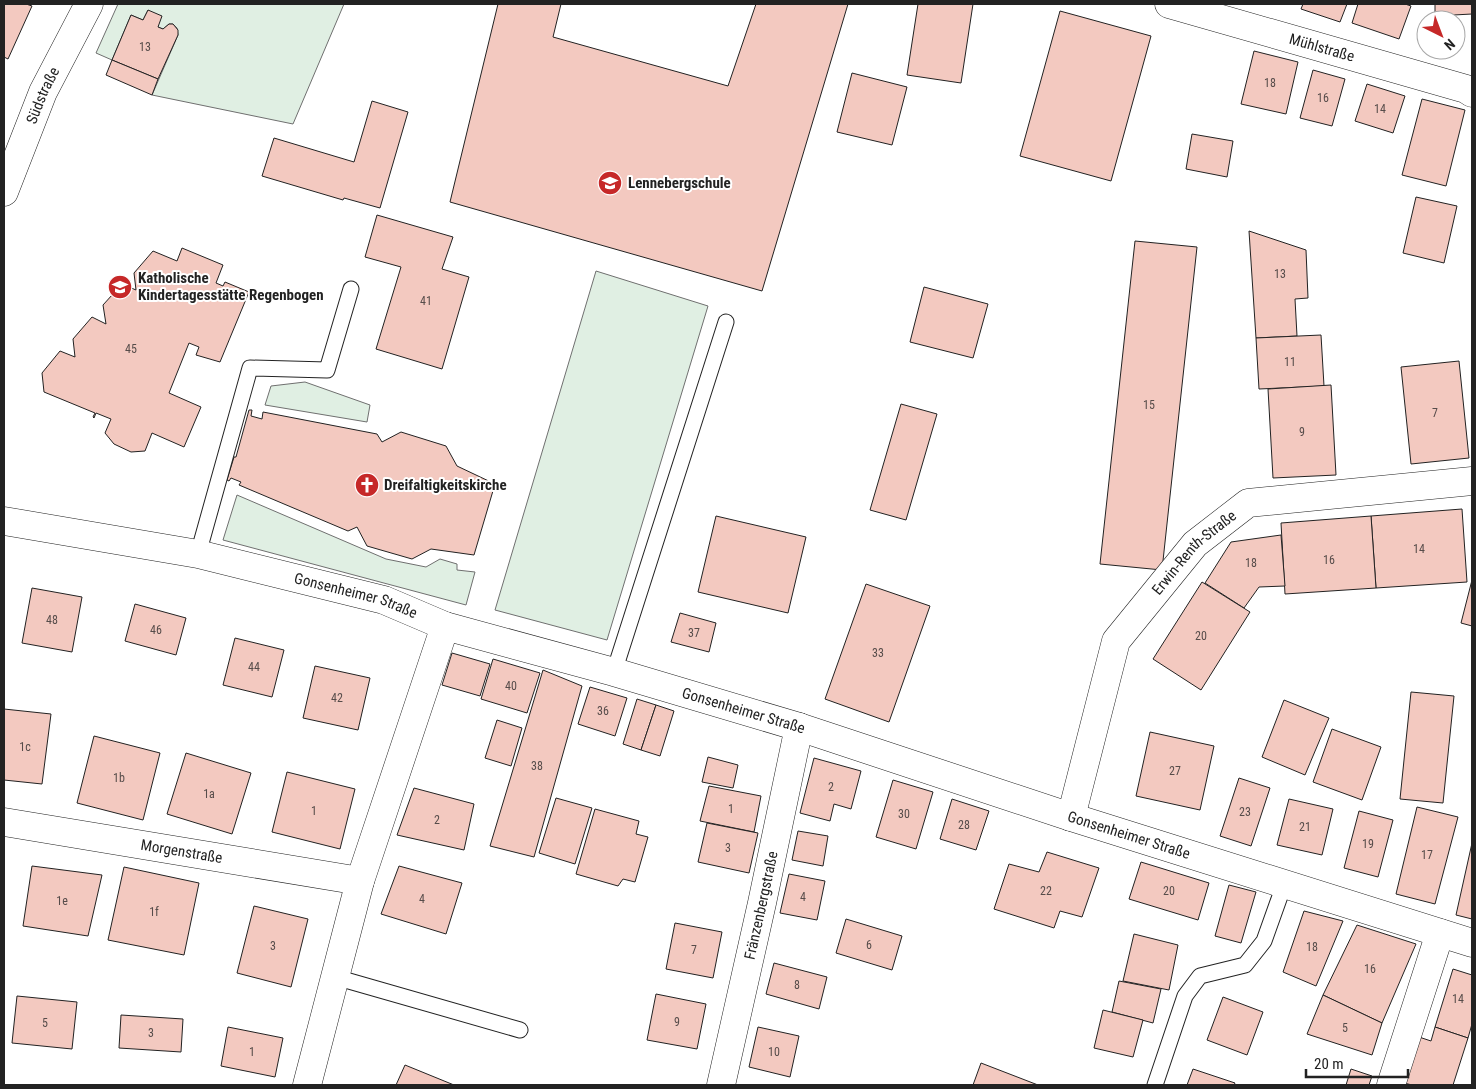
<svg xmlns="http://www.w3.org/2000/svg" width="1476" height="1089" viewBox="0 0 1476 1089" font-family="'Roboto Condensed',sans-serif">
<style>
.green{fill:#e0efe3;stroke:#6f6f6f}
.building{fill:#f3c9c0;stroke:#222}
.lines{fill:none;stroke-linecap:round;stroke-linejoin:round}
.service-casing{stroke:#222;stroke-width:17}
.minor-casing{stroke:#222;stroke-width:29}
.service{stroke:#fff;stroke-width:15}
.minor{stroke:#fff;stroke-width:28}
.labels{text-anchor:middle;stroke-width:4;stroke-linejoin:round;paint-order:stroke}
.number-label{font-size:12px;fill:#564c4a}
.street-label{font-size:15px;fill:#222;stroke:#fff}
.poi-label{font-size:15px;font-weight:bold;fill:#222;stroke:#fff;text-anchor:start}
</style>
<rect width="100%" height="100%" fill="#fff"/>
<g class="green">
<path d="M118 4H344L293 124 152 95 178 35 177 28 173 24H169L163 29 158 27 148 10 143 20 131 15 112 60 96 53Z"/>
<path d="M596 271 708 306 607 640 495 610Z"/>
<path d="M305 382 370 405 367 422 265 405 271 386Z"/>
<path d="M237 495 386 559 426 567 440 559 457 564V570L475 572 466 605 223 540Z"/>
</g>
<g class="building">
<path d="M4 4H26L32 6 8 59 4 57Z"/>
<path d="M498 4H561L553 37 728 86 756 4H848L762 291 450 202Z"/>
<path d="M918 4H973L961 83 907 75Z"/>
<path d="M1303 4H1347L1340 22 1301 9Z"/>
<path d="M1358 4H1405L1411 6 1399 39 1352 23Z"/>
<path d="M1435 4H1472V14L1435 16Z"/>
<path d="M148 10 162 16 158 27 163 29 169 24H173L178 30V35L158 79 112 60 131 15 143 20Z"/>
<path d="M1060 11 1151 36 1111 181 1020 156Z"/>
<path d="M1254 51 1298 62 1286 114 1241 104Z"/>
<path d="M112 60 158 79 152 95 106 75Z"/>
<path d="M1313 70 1345 79 1332 126 1300 118Z"/>
<path d="M852 73 907 87 892 145 837 132Z"/>
<path d="M1367 84 1405 96 1393 133 1355 121Z"/>
<path d="M1422 99 1465 110 1446 186 1402 175Z"/>
<path d="M372 101 408 112 380 208 344 198 343 200 262 176 274 138 354 162Z"/>
<path d="M1192 134 1233 141 1227 177 1186 169Z"/>
<path d="M1416 197 1457 206 1444 263 1403 253Z"/>
<path d="M377 215 453 237 442 269 469 277 442 369 376 349 401 267 365 257Z"/>
<path d="M1249 231 1306 250 1308 298 1295 299 1297 336 1256 338Z"/>
<path d="M1135 241 1197 247 1162 570 1100 564Z"/>
<path d="M182 248 223 265 216 283 223 286 225 282 249 292 220 362 196 355 199 347 189 343 169 393 201 407 184 447 152 433 145 451 131 452 114 444 105 433 111 419 96 413 94 418 93 417 95 413 44 392 42 373 60 351 75 357 73 339 92 317 106 324 103 305 122 284 136 290 134 273 153 251 177 261Z"/>
<path d="M924 287 988 304 973 358 910 342Z"/>
<path d="M1321 335 1324 386 1259 389 1256 338Z"/>
<path d="M1459 361 1469 458 1411 464 1401 367Z"/>
<path d="M1331 385 1336 475 1273 478 1268 389Z"/>
<path d="M901 404 937 414 906 520 870 510Z"/>
<path d="M249 410H252L251 416 262 419 263 412 377 434 382 442 401 432 446 446 457 466 495 484 474 555 431 549 412 559 367 546 357 527 348 531 239 485 241 482 231 478 229 481 227 480 234 457H236Z"/>
<path d="M1462 509 1467 582 1376 588 1371 516Z"/>
<path d="M716 516 806 537 788 613 698 592Z"/>
<path d="M1371 516 1376 588 1285 594 1281 523Z"/>
<path d="M1281 535 1285 586 1259 587 1244 608 1205 583 1231 542Z"/>
<path d="M1472 580V626L1461 623Z"/>
<path d="M1202 582 1250 612 1201 690 1153 659Z"/>
<path d="M866 584 930 606 889 722 825 699Z"/>
<path d="M32 588 82 597 72 652 22 643Z"/>
<path d="M135 604 186 618 176 655 125 641Z"/>
<path d="M680 613 716 623 709 652 671 642Z"/>
<path d="M235 638 284 650 272 697 223 685Z"/>
<path d="M452 653 490 664 480 696 442 685Z"/>
<path d="M493 659 540 673 527 713 481 699Z"/>
<path d="M315 666 370 678 358 730 303 718Z"/>
<path d="M543 670 582 686 534 857 490 846Z"/>
<path d="M590 687 627 698 615 736 578 724Z"/>
<path d="M1411 692 1454 696 1443 803 1400 799Z"/>
<path d="M637 699 656 705 641 750 623 744Z"/>
<path d="M1284 700 1329 718 1305 775 1262 757Z"/>
<path d="M656 705 674 711 660 756 641 750Z"/>
<path d="M4 709 51 714 42 784 4 780Z"/>
<path d="M497 720 522 728 511 766 485 758Z"/>
<path d="M1332 729 1381 747 1362 800 1313 782Z"/>
<path d="M1150 732 1214 746 1200 810 1136 796Z"/>
<path d="M94 736 160 753 143 820 77 803Z"/>
<path d="M186 753 251 773 232 834 167 814Z"/>
<path d="M708 757 738 765 733 788 702 782Z"/>
<path d="M814 758 861 771 851 809 834 804 830 821 800 813Z"/>
<path d="M287 772 355 789 340 849 272 832Z"/>
<path d="M1239 778 1270 788 1251 846 1220 836Z"/>
<path d="M893 780 933 792 916 849 876 837Z"/>
<path d="M709 786 761 796 754 832 700 821Z"/>
<path d="M414 788 474 804 464 850 397 835Z"/>
<path d="M556 798 592 808 575 864 539 853Z"/>
<path d="M952 799 989 811 976 850 940 839Z"/>
<path d="M1289 799 1333 809 1322 855 1277 845Z"/>
<path d="M1417 807 1458 817 1435 904 1396 894Z"/>
<path d="M595 809 639 821 636 834 648 837 635 882 623 879 618 886 576 874Z"/>
<path d="M1359 811 1393 820 1378 877 1344 868Z"/>
<path d="M707 823 758 833 749 873 698 862Z"/>
<path d="M798 831 828 836 823 866 792 860Z"/>
<path d="M1472 843V919L1456 915Z"/>
<path d="M1047 852 1099 868 1082 917 1060 911 1054 928 994 909 1009 864 1039 872Z"/>
<path d="M1141 862 1209 883 1198 920 1129 899Z"/>
<path d="M32 866 102 875 88 936 23 926Z"/>
<path d="M399 866 462 883 446 934 381 914Z"/>
<path d="M124 867 199 883 184 955 108 940Z"/>
<path d="M789 874 825 881 817 920 780 913Z"/>
<path d="M1229 885 1256 892 1241 943 1215 936Z"/>
<path d="M254 906 308 919 291 987 237 973Z"/>
<path d="M1304 911 1343 921 1316 986 1283 972Z"/>
<path d="M846 919 902 936 892 970 836 953Z"/>
<path d="M675 923 722 932 713 978 666 969Z"/>
<path d="M1357 925 1416 944 1382 1023 1323 995Z"/>
<path d="M1134 934 1178 945 1169 990 1123 981Z"/>
<path d="M774 963 827 977 819 1009 766 994Z"/>
<path d="M1453 969 1472 975V1024L1468 1038 1435 1027Z"/>
<path d="M1119 981 1161 989 1153 1023 1112 1012Z"/>
<path d="M656 994 706 1004 697 1049 647 1040Z"/>
<path d="M1323 995 1382 1023 1372 1055 1307 1034Z"/>
<path d="M17 996 77 1002 72 1049 12 1043Z"/>
<path d="M1223 997 1263 1012 1247 1055 1207 1040Z"/>
<path d="M1103 1010 1143 1020 1133 1057 1094 1048Z"/>
<path d="M121 1015 183 1019 181 1052 119 1048Z"/>
<path d="M228 1027 283 1038 275 1077 221 1066Z"/>
<path d="M758 1027 799 1036 790 1077 749 1067Z"/>
<path d="M1435 1027 1468 1038 1453 1085H1412L1404 1083 1419 1037 1431 1041Z"/>
<path d="M981 1063 1038 1085H973Z"/>
<path d="M405 1065 454 1085H396Z"/>
<path d="M1193 1069 1235 1083 1234 1085H1187Z"/>
<path d="M1351 1069 1372 1076 1369 1085H1346Z"/>
</g>
<g class="lines">
<g class="service-casing">
<g id="service">
<path d="M198 554 250 368 327 370 351 289"/>
<path d="M614 672 726 322"/>
<path d="M335 977 520 1030"/>
<path d="M1155 1085 1185 996 1200 976 1245 965 1264 941 1284 885"/>
</g>
</g>
<g class="minor-casing">
<g id="minor">
<path id="s1" d="M1169 4 1466 89 1472 93"/>
<path id="s2" d="M4 192 43 92 89 4"/>
<path id="s3" d="M4 521 198 554 384 600 445 626 614 672 799 727 1071 817 1472 943"/>
<path id="s4" d="M1071 817 1116 641 1195 544 1248 503 1472 481"/>
<path id="s5" d="M4 822 360 881"/>
<path d="M307 1085 360 881 445 626"/>
<path id="s6" d="M721 1085 762 903 799 727"/>
<path d="M1391 1085 1440 933"/>
</g>
</g>
<use href="#service" class="service"/>
<use href="#minor" class="minor"/>
</g>
<defs>
<g id="school-disc" transform="scale(1.25)"><circle r="9.5" fill="#c62828" stroke="#fff"/><path d="M0-5L7-2L0 1L-7-2ZM-4 1L0 2.5L4 1V4Q0 6-4 4Z" fill="#fff"/></g>
<g id="church-disc" transform="scale(1.25)"><circle r="9.5" fill="#c62828" stroke="#fff"/><path d="M-1.2-6h2.4v3.5h3.3v2.4h-3.3V6h-2.4V-.1h-3.3v-2.4h3.3Z" fill="#fff"/></g>
</defs>
<g fill-rule="evenodd">
<use href="#school-disc" x="610" y="183"/>
<use href="#school-disc" x="120" y="287"/>
<use href="#church-disc" x="367" y="485"/>
</g>
<g class="labels">
<g class="number-label">
<text x="145" y="51">13</text>
<text x="1270" y="87">18</text>
<text x="1323" y="102">16</text>
<text x="1380" y="113">14</text>
<text x="1280" y="278">13</text>
<text x="426" y="305">41</text>
<text x="131" y="353">45</text>
<text x="1290" y="366">11</text>
<text x="1149" y="409">15</text>
<text x="1435" y="417">7</text>
<text x="1302" y="436">9</text>
<text x="1419" y="553">14</text>
<text x="1329" y="564">16</text>
<text x="1251" y="567">18</text>
<text x="52" y="624">48</text>
<text x="156" y="634">46</text>
<text x="694" y="637">37</text>
<text x="1201" y="640">20</text>
<text x="878" y="657">33</text>
<text x="254" y="671">44</text>
<text x="511" y="690">40</text>
<text x="337" y="702">42</text>
<text x="603" y="715">36</text>
<text x="25" y="751">1c</text>
<text x="537" y="770">38</text>
<text x="1175" y="775">27</text>
<text x="119" y="782">1b</text>
<text x="831" y="791">2</text>
<text x="209" y="798">1a</text>
<text x="731" y="813">1</text>
<text x="314" y="815">1</text>
<text x="1245" y="816">23</text>
<text x="904" y="818">30</text>
<text x="437" y="824">2</text>
<text x="964" y="829">28</text>
<text x="1305" y="831">21</text>
<text x="1368" y="848">19</text>
<text x="728" y="852">3</text>
<text x="1427" y="859">17</text>
<text x="1046" y="895">22</text>
<text x="1169" y="895">20</text>
<text x="803" y="901">4</text>
<text x="422" y="903">4</text>
<text x="62" y="905">1e</text>
<text x="154" y="916">1f</text>
<text x="869" y="949">6</text>
<text x="273" y="950">3</text>
<text x="1312" y="951">18</text>
<text x="694" y="954">7</text>
<text x="1370" y="973">16</text>
<text x="797" y="989">8</text>
<text x="1458" y="1003">14</text>
<text x="677" y="1026">9</text>
<text x="45" y="1027">5</text>
<text x="1345" y="1032">5</text>
<text x="151" y="1037">3</text>
<text x="252" y="1056">1</text>
<text x="774" y="1056">10</text>
</g>
<g class="street-label">
<text dy="5" stroke="none"><textPath href="#s1" startOffset="159">Mühlstraße</textPath></text>
<text dy="5" stroke="none"><textPath href="#s2" startOffset="104">Südstraße</textPath></text>
<text dy="5" stroke="none"><textPath href="#s4" startOffset="300">Erwin-Renth-Straße</textPath></text>
<text dy="5" stroke="none"><textPath href="#s3" startOffset="360">Gonsenheimer Straße</textPath></text>
<text dy="5" stroke="none"><textPath href="#s3" startOffset="765">Gonsenheimer Straße</textPath></text>
<text dy="5" stroke="none"><textPath href="#s3" startOffset="1170">Gonsenheimer Straße</textPath></text>
<text dy="5" stroke="none"><textPath href="#s5" startOffset="180">Morgenstraße</textPath></text>
<text dy="5" stroke="none"><textPath href="#s6" startOffset="184">Fränzenbergstraße</textPath></text>
</g>
<g class="poi-label">
<text x="628" y="188">Lennebergschule</text>
<text x="138" y="283">Katholische<tspan x="138" dy="17">Kindertagesstätte Regenbogen</tspan></text>
<text x="384" y="490">Dreifaltigkeitskirche</text>
</g>
</g>
<rect width="1476" height="1089" fill="none" stroke="#222222" stroke-width="10"/>
<g transform="translate(1441 35) rotate(138)"><circle r="24" fill="#ffffff" stroke="#a7a7a7"/>
<path d="M0-4L9 19L0 12L-9 19Z" fill="#c62828"/>
<text y="-8" font-size="14" font-weight="bold" text-anchor="middle" fill="#222222">N</text>
</g>
<path d="M1306 1069v8h102v-8" fill="none" stroke="#222222" stroke-width="2.5"/>
<text x="1314" y="1069" font-size="15" fill="#222222" stroke="#ffffff" stroke-width="4" paint-order="stroke">20 m</text>
</svg>
